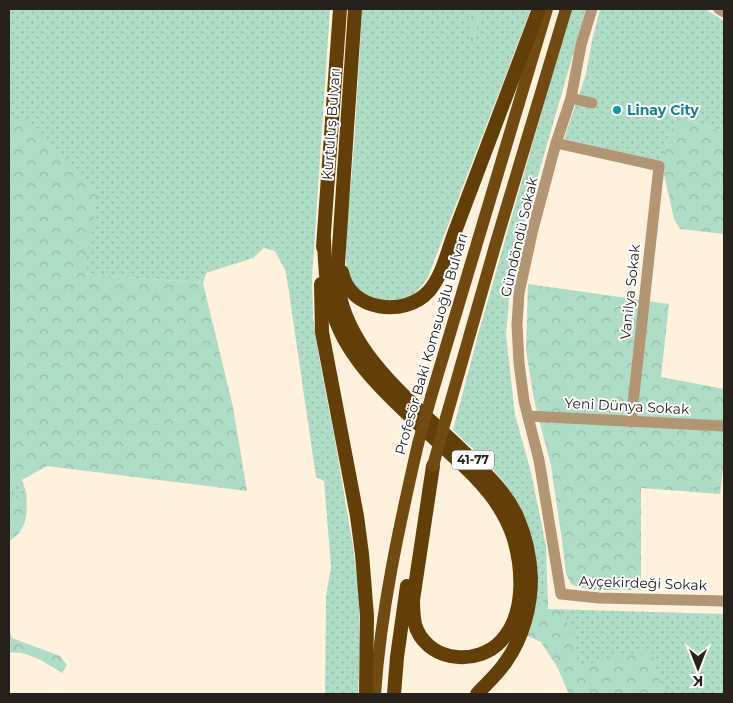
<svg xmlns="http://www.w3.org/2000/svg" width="733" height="703" viewBox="0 0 733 703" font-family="Montserrat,sans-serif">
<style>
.grass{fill:url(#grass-dots)}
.forest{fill:url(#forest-crowns)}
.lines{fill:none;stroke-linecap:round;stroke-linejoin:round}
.minor{stroke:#b29574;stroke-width:11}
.primary{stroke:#714a12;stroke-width:12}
.trunk{stroke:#623e09;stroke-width:14}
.primary-bridge{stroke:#714a12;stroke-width:12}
.culture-dot{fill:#0f9aa8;stroke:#fff;stroke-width:2}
.labels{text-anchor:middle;stroke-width:4;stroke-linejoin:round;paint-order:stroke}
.shield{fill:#fff;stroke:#67645f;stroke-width:1}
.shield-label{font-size:12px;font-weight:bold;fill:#26211a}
.culture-label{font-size:14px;font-weight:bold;fill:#0d838f;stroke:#fff;text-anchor:start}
.street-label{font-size:14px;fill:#26211a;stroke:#fff}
</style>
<defs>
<pattern id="grass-dots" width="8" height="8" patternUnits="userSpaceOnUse" patternTransform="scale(1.25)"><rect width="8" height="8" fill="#aedcc4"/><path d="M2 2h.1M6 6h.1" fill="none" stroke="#96bca8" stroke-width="1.8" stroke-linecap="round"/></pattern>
<pattern id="forest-crowns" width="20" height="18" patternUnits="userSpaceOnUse" patternTransform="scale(1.25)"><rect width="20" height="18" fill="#aedcc4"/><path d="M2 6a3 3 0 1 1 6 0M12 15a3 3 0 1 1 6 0" fill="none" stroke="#96bca8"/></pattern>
</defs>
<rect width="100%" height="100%" fill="#fff1dc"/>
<g class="grass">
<path d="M9 9H330L312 278 313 317 319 357 335 441 353 547 359 595 360 644 358 694H325L326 596 331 567 324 481 316 477 286 272 275 251 264 248 253 258 206 273 203 283 83 274 13 118 9 127Z"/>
<path d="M362 9H471V42L473 43 481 9H531L428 277C417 293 412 299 392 302 374 305 353 292 348 274 341 248 350 200 352 172 356 118 359 63 362 9Z"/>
<path d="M571 9H586L532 197 514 265 509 301 506 334 515 415 531 472 546 546 548 609 724 614V694H569L558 668 541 642 526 635 534 549 524 516 507 486 485 460 453 430 478 335Z"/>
<path d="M600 9H705L724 21V132L676 116 661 161 564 139 586 74 592 40Z"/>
<path d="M22 480 26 492 9 505V491Z"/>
</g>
<g class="forest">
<path d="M471 9H481L473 43 471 42Z"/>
<path d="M676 116 724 132V234L680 229 674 219 661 161Z"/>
<path d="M13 118 25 120 99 191 83 274 203 283 233 407 247 491 47 466 22 480 9 491V127Z"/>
<path d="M528 284 669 304 661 377 724 389V462L720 494 641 488V590H595L577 587 571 584 566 574 562 540 551 466 534 400 526 350Z"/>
<path d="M26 492C28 511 28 531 9 541V505Z"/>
<path d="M548 596V609L560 610 575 637 580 666 651 649 662 688 671 694H569L558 668 541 642 526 635 535 609Z"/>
<path d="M9 629 12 638 60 656 67 665 62 673C46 663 27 650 9 653Z"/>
</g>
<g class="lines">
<g class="minor">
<path d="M592 9 581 45 571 98 556 143 533 229 519 293 517 325 519 363 524 401 539 460 561 594 599 598 724 601"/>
<path d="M719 9 724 12"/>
<path d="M571 98 592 103"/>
<path d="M556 143 659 166 631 422"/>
<path d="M528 416 724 426"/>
</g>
<g class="primary">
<path d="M431 397 547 9"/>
<path d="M446 418 495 246 566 9"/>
<path d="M375 694C381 609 399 527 418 444"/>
</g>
<g class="trunk">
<path d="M355 9 338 263C338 270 337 278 338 286 349 363 430 415 480 468 495 483 510 499 518 519 526 537 530 558 531 578 531 606 523 637 507 660 499 673 487 683 477 694"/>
<path d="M324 240C325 266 326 290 334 315 351 371 414 418 455 458 480 480 502 504 513 536 523 568 526 615 501 641 479 665 432 663 417 630 413 621 413 610 413 600L433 466"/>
<path d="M323 247 340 9"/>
<path d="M342 272C349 311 405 318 429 291 442 276 447 253 454 234L539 9"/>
<path d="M321 284 322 332 357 516 362 554 367 616 366 694"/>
<path d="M394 694 397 657 407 586"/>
</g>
<g class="primary-bridge">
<path d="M418 444 431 397"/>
<path d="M433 466 446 418"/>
</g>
</g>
<circle class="culture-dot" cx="617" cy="110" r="5"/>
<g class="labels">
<rect class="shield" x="452" y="450.5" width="42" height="19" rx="4"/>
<g class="shield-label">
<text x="473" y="464">41-77</text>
</g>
<g class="culture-label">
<text x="627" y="115">Linay City</text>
</g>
<g class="street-label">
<text transform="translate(331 124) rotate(-86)" y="5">Kurtuluş Bulvarı</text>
<text transform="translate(519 237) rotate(-77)" y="5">Gündöndü Sokak</text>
<text transform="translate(630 292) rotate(-84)" y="5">Vanilya Sokak</text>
<text transform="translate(431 344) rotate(-74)" y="5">Profesör Baki Komsuoğlu Bulvarı</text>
<text transform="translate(627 406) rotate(3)" y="5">Yeni Dünya Sokak</text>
<text transform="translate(643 583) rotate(2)" y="5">Ayçekirdeği Sokak</text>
</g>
</g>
<rect width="733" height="703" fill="none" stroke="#26211a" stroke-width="20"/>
<g transform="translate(698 668) rotate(180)" stroke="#ffffff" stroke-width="4" paint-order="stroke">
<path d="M0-4L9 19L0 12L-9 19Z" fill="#26211a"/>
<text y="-8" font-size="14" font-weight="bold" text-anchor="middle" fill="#26211a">K</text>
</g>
</svg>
